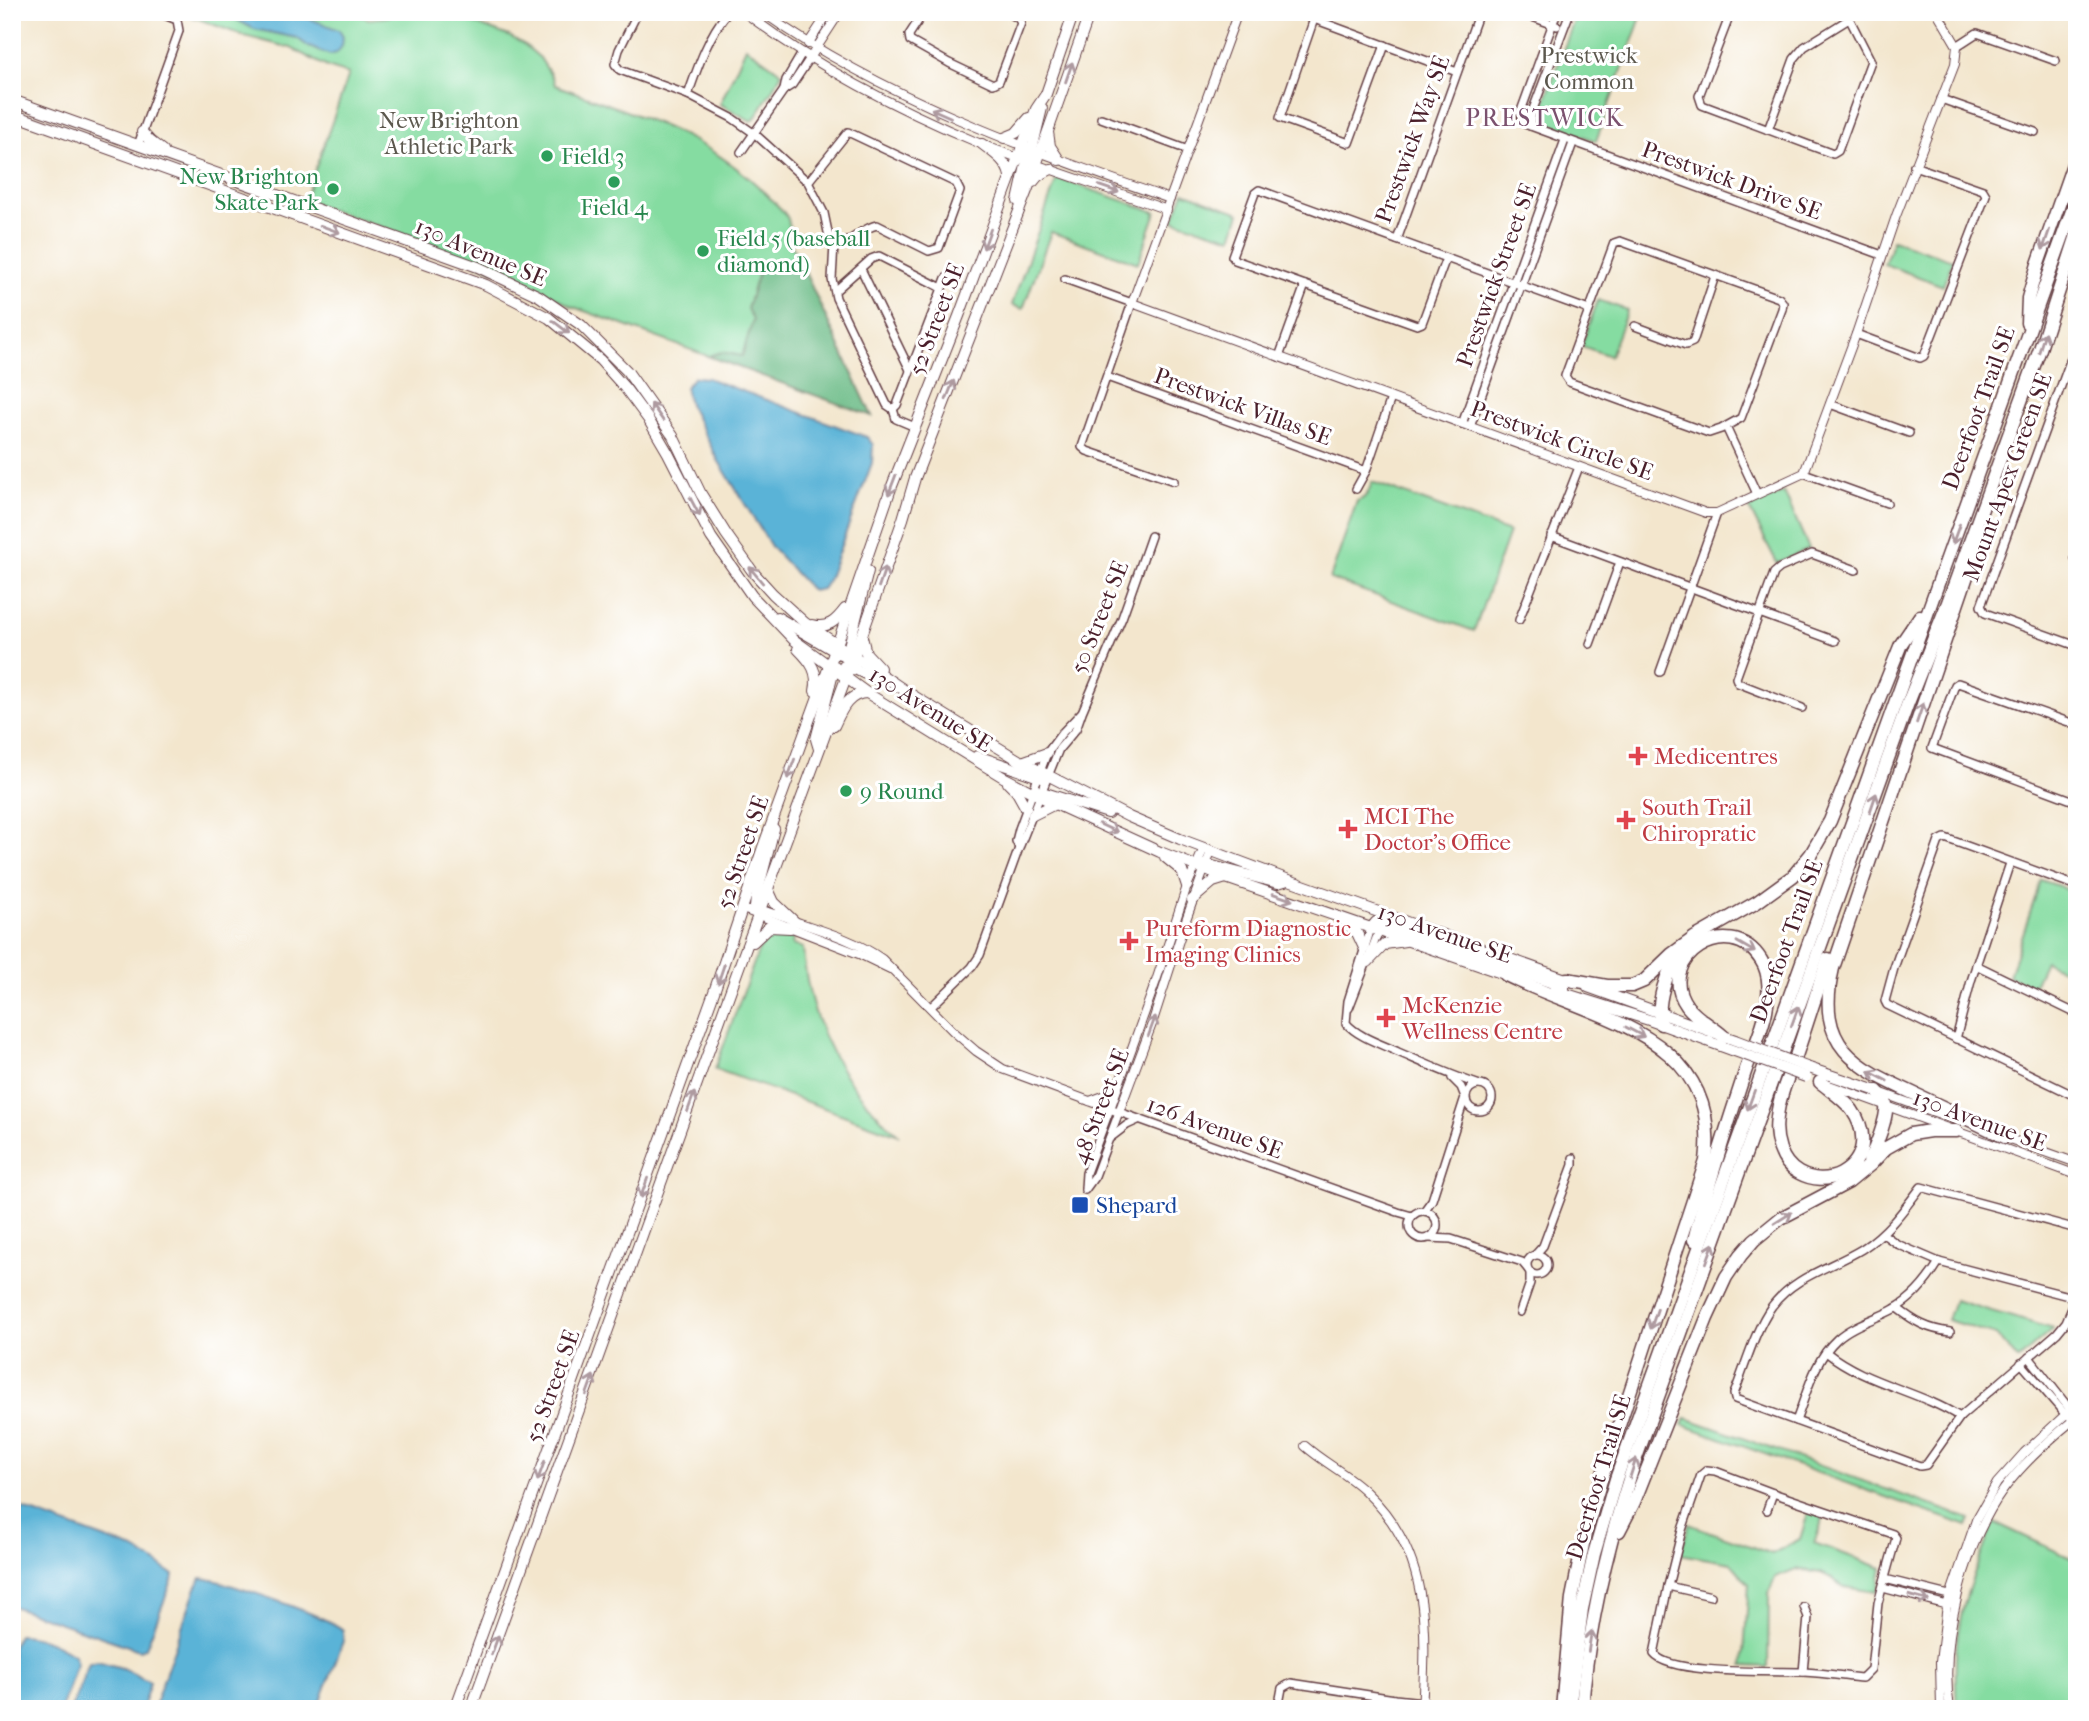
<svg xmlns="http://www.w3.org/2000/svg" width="2089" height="1721" viewBox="0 0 2089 1721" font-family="'IM FELL French Canon',serif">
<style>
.green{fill:#85dca1;stroke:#687e66;stroke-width:2}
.forest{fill:#6cbc87;stroke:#5b6e59;stroke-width:2}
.water{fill:#5ab3d7;stroke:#526981;stroke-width:2}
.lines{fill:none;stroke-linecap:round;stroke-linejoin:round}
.minor-casing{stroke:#633d43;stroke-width:10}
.tertiary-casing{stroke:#633d43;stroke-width:10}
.secondary-casing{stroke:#633d43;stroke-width:12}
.motorway-casing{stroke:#633d43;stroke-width:15}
.minor{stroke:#fff;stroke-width:7}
.tertiary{stroke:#fff;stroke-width:8}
.secondary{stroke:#fff;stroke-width:10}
.motorway{stroke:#fff;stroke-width:12}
.secondary-bridge-casing{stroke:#633d43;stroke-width:12;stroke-linecap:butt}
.secondary-bridge{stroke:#fff;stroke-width:10}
.oneway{stroke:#ae9aa0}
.leisure-dot{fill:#2e9e5b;stroke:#fff;stroke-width:2.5}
.health-dot{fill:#e0444e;stroke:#fff;stroke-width:2.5}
.transit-dot{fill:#1a4fb4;stroke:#fff;stroke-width:2.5}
.labels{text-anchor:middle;stroke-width:6;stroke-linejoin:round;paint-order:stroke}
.park-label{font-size:23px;fill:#5c584e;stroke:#fff}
.street-label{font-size:23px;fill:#4a1f2b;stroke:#fff}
.leisure-label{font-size:23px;fill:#27864d;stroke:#fff;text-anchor:start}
.health-label{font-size:23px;fill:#be3a42;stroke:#fff;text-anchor:start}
.transit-label{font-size:23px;fill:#164399;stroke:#fff;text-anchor:start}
.neighbourhood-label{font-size:24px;letter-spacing:2px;fill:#7c526f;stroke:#fff}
</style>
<rect width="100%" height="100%" fill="#fff"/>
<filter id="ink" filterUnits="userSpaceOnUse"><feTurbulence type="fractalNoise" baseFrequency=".0143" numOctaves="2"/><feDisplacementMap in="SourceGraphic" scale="14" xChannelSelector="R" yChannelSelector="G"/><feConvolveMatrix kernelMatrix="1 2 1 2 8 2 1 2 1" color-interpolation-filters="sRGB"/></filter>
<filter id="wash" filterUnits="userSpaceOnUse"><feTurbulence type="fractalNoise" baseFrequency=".00686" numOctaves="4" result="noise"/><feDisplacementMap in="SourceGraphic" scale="28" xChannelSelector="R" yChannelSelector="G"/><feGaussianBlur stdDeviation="1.57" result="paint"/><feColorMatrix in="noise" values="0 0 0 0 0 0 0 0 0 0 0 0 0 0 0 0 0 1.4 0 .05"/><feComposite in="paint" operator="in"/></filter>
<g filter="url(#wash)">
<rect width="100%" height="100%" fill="#f3e6cd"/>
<g class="green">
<path d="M180 12H351L369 19 386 17 401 12H444L509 36 525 45 540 58 552 77 555 85C632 114 708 134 767 195 773 202 785 211 788 219 790 227 791 237 792 246L872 416 571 306 510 271 498 272 394 231 304 201 349 74 327 67 291 48 244 36Z"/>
<path d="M1577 12H1628L1641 17 1596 141 1538 120Z"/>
<path d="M746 47 782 73 754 120 751 121 720 104Z"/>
<path d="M1057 178 1156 212 1138 263 1051 232 1023 309 1012 305Z"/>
<path d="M1184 192 1240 213 1232 238 1173 220Z"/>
<path d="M1893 240 1953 260 1943 286 1884 264Z"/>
<path d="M1598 300 1627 310 1610 356 1584 347 1582 344Z"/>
<path d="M1372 482 1509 532 1474 631 1330 579 1357 501C1367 498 1369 491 1372 482Z"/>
<path d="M1784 492 1809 549 1777 563 1749 508Z"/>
<path d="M2041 880 2077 892V977L2045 961 2033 987 2009 976Z"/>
<path d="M776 933 793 938 792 945 803 948C808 1023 842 1086 899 1135L715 1069 758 952 767 937Z"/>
<path d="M1954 1300 2053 1329 2018 1360 1996 1335 1947 1320Z"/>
<path d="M1686 1418 1970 1519 1967 1526 1683 1425Z"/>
<path d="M1809 1510 1824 1516 1814 1543 1882 1568 1877 1592 1843 1587 1832 1578 1821 1573 1796 1569 1775 1577 1769 1593 1768 1667 1743 1666 1749 1584 1731 1563 1680 1554 1689 1524 1772 1554 1800 1539Z"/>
<path d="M1994 1522 2077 1561V1703L2068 1709H1957C1955 1680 1954 1650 1960 1621 1967 1587 1982 1554 1994 1522Z"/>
</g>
<path class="forest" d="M799 260 803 268 872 416 708 356 722 352 742 356 753 320 747 309 760 266Z"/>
<g class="water">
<path d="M222 12H279L311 19 339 30 343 37 342 46 337 53 330 55 309 47 297 38 254 29Z"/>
<path d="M694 377 707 378 867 437 873 445 872 463 828 580 822 589 812 591 772 548 718 460 689 404 685 387Z"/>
<path d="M12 1505 131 1548 154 1561 174 1575 146 1648 139 1650 12 1606Z"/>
<path d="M201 1578C222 1580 331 1618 343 1630V1641L318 1709H153L195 1590Z"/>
<path d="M18 1635C38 1635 57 1644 74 1655L77 1663 61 1709H12V1646Z"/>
<path d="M97 1661 122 1668 150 1682 142 1709H71L89 1663Z"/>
</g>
</g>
<g filter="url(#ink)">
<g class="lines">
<g class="minor-casing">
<g id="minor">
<path d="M543 12 549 16 557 12"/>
<path d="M638 12 619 50 615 64 620 70 688 95 732 118 755 134 808 182 824 213 829 237 834 245C851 244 861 228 877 225L929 251 939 248 960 191 956 183 848 132 808 182"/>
<path d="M924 12 909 35 910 41 949 63 993 84 999 81 1021 23 1018 18 1006 12"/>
<path d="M1295 12 1457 72"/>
<path d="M1519 12 1557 26"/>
<path d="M1557 12 1521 111 1522 121 1525 124 1882 255"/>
<path d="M1726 12 1728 20 1699 96 1702 105 1833 154 1838 151 1871 61 1846 12"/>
<path d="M1314 19 1280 118 1349 143 1385 45"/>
<path d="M1957 46 1977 33 2056 61"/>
<path d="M784 90 786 80 802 53"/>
<path d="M688 95C698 66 708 36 728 12"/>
<path d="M1941 99 2035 132"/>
<path d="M1101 118 1188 150"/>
<path d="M1530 126 1532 112 1570 12"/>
<path d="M1768 130 1794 59 1804 47 1849 19"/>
<path d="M138 145 179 31 177 20 157 12"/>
<path d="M741 152 784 90 792 85 810 58"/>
<path d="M1397 240 1479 12"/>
<path d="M1620 241 1779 298 1783 303 1782 309 1741 418 1721 429 1709 433 1569 382 1565 376 1614 243Z"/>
<path d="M834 245 832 279 836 298 887 405 893 409 897 405 946 278"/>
<path d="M1446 258 1422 323 1417 325 1235 260 1232 256 1255 193 1259 190 1589 310"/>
<path d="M861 269 910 370"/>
<path d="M1065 279 1132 303 1082 447 1087 451 1174 481"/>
<path d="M835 291 871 259 879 256 942 288"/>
<path d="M1635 326 1686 345 1693 342 1715 276"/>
<path d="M1856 334 1920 358 1924 356 1986 195 1983 190 1914 166"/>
<path d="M2077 342 1981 606 1985 613 2077 646"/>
<path d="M1279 357 1305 285"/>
<path d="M1107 377 1366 471"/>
<path d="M1830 404 1909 433"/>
<path d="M893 409 896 419 915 427"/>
<path d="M1462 424 1565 140"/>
<path d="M1470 427 1573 143"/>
<path d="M1726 427 1757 494"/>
<path d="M1804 473 1887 503"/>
<path d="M1356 489 1366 471 1391 398"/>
<path d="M1551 536 1835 641"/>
<path d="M2077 552 2075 558 2077 561"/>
<path d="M1519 620 1579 467"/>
<path d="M1590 644 1620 562"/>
<path d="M1660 672 1717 513"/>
<path d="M1802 708 1738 683 1736 678 1774 573 1780 568 1812 554 1856 570"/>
<path d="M2077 725 1958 683 1955 685 1932 748 2077 802"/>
<path d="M1019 848 1016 841 1019 829 1047 753 1061 734 1081 713"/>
<path d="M2077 886 1945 838 1939 841 1894 968 1885 1001 1887 1005 2077 1097"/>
<path d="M758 908 790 919"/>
<path d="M1372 925 1348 1001 1346 1023C1358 1037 1381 1044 1398 1052 1426 1064 1452 1076 1480 1085"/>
<path d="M1976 965 2077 1014"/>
<path d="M931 1007 972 967 980 955 1019 848 1059 749 1076 729 1082 712 1122 618 1151 536"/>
<path d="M1349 1008 1380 928"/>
<path d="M1956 1039 1971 981 2010 863"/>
<circle cx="1479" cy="1098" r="13"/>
<path d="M1110 1138 1127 1125 1138 1120"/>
<path d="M1085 1188 1086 1173 1110 1109"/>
<path d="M1085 1190 1095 1176 1119 1112 1398 1212 1412 1216"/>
<circle cx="1423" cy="1225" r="14"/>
<path d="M1424 1211 1432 1200 1465 1097 1461 1087 1452 1078"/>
<path d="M2077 1229 1921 1187C1903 1211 1887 1233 1862 1249 1831 1268 1796 1275 1772 1306 1755 1329 1745 1367 1734 1394L1735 1399 1920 1466 1926 1465 1960 1417 2057 1333 2066 1322 2077 1297"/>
<path d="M1883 1234 1897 1244 1939 1262 2076 1298"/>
<path d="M1429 1238 1451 1239 1522 1262 1527 1268"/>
<circle cx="1537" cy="1265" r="10"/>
<path d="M1535 1255 1543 1246 1573 1165V1158"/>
<path d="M1897 1308C1915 1322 1927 1329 1950 1332"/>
<path d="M1520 1312 1530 1283V1273"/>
<path d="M1826 1352C1866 1384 1917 1390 1960 1417"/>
<path d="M2029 1357 2072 1412"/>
<path d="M2021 1363 2065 1414 2070 1417"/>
<path d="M1796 1421C1807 1393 1814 1360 1837 1339 1852 1325 1876 1319 1894 1309 1913 1299 1928 1280 1939 1262"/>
<path d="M1707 1470 1715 1471 1773 1493 1893 1534 1896 1538 1878 1603 1871 1669 1862 1678C1843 1676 1823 1673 1803 1672 1774 1671 1670 1675 1654 1654L1668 1586 1682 1530 1701 1475Z"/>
<path d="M1767 1510 1773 1493"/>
<path d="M1885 1579 1949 1595 1953 1599"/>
<path d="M1668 1586 1711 1596"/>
<path d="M1883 1588 1947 1605 1952 1603"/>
<path d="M1803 1672 1808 1617 1804 1607"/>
<path d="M1278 1709 1282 1688 1291 1683 1395 1699 1423 1702"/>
</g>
</g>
<g class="tertiary-casing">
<g id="tertiary">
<path d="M744 12C816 67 897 109 981 144 1042 168 1105 187 1167 210"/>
<path d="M762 12C885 99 1029 150 1170 199"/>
<path d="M1238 12 1132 303 1706 513H1717L1804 473 1856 334 1896 216 1955 64 1957 46 1937 12"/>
<path d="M808 44 829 12"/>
<path d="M810 58 840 12"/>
<path d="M743 909 859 954 890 969"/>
<path d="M794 921C824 931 855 940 882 959L953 1031 976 1051 1003 1069 1119 1112 1152 1024 1183 928 1211 851"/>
<path d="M1829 1085 2077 1175"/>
<path d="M1879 1092 1959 1121"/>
<path d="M1090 1101 1106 1095 1118 1081"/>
<path d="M1110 1109 1156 981 1187 886 1204 848"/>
<path d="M2001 1136 2077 1163"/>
<path d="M1305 1446C1324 1463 1348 1474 1366 1492 1430 1552 1427 1628 1422 1709"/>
<path d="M1941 1709 1940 1662 1947 1605 1976 1520 1997 1483 2024 1453 2077 1404"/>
<path d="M1950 1709C1939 1642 1964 1544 2004 1489 2024 1462 2051 1438 2077 1417"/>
</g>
</g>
<g class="secondary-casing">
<g id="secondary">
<path d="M12 100 478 267 539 296 581 325 627 371 673 436 701 494 726 534 753 572 773 594 805 623 904 690 1022 762 1129 817 1180 839 1289 880 1574 982"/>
<path d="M12 114 486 285 549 318 600 360 625 388 648 419 668 453 711 537 752 596 794 640 867 693 1003 777 1055 804 1160 852 1226 878 1513 977"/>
<path d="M142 132 150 141 163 151"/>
<path d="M1048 132 1050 146 1059 160"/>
<path d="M1004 138 1016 133 1029 118"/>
<path d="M982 144C994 153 1007 161 1010 176"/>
<path d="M1036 164 1032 149 1042 108"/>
<path d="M1033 182 1038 176 1051 169"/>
<path d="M1018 201 1027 161 1023 146"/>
<path d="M777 617 840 654"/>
<path d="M812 625C828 629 836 621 845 609"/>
<path d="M862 637 866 653 880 668"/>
<path d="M798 649C811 662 819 672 815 691"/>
<path d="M846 658 868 571"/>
<path d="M844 666 857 670 884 683"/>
<path d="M834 726C841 711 848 693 867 693"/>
<path d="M819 749 816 739 835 666"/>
<path d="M977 756 1045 779"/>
<path d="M1022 762 1047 753"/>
<path d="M1008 783 1017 792 1026 808"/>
<path d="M1039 791 1108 813"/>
<path d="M1033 815 1055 804"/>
<path d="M1165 857 1182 871 1187 886"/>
<path d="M1205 864 1278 883 1288 880"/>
<path d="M768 889 774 902 794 921"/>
<path d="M1192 900 1213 882 1226 878"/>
<path d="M759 915 755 907 756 898 774 829"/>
<path d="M1343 920 1357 933 1364 948"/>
<path d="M1372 927 1376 922 1382 923 1564 987"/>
<path d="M753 942 769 927 790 928"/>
<path d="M1368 962 1385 944 1405 941"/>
<path d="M1588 987 1735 1040"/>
<path d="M1554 990 1649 1020 1732 1050"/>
<path d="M1809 1068 1877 1091"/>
<path d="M455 1709 714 992 762 850 839 639 890 491 959 316 1036 109 1046 94 1074 12"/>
<path d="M471 1709 743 956 862 635 903 519 915 478 1028 188 1090 12"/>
</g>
</g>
<g class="motorway-casing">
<g id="motorway">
<path d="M2027 323 2028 298 2038 264 2077 153"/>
<path d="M1982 532 1833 968C1815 1047 1854 1066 1917 1095 1947 1109 1976 1123 2005 1137"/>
<path d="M1506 975C1593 1019 1722 1033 1706 1161L1601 1480 1585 1534 1572 1598 1562 1709"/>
<path d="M1567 979 1607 986H1632L1644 981 1672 954 1694 938 1757 902 1793 876 1811 854 1830 821 1901 644 1920 616"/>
<path d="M1661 1024C1656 1003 1666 971 1680 954"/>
<path d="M1820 1082C1831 1091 1844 1099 1852 1110 1868 1133 1866 1160 1841 1174 1828 1181 1812 1180 1799 1173 1780 1163 1774 1137 1777 1117 1779 1096 1789 1075 1796 1056 1807 1024 1817 991 1828 959"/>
<path d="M1869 1160C1875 1149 1888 1117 1886 1105 1886 1099 1880 1095 1877 1091"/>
<path d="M1694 1240C1708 1183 1727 1127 1745 1072 1752 1052 1762 1032 1766 1011 1769 994 1771 975 1761 960 1730 910 1653 959 1687 1006 1697 1019 1712 1026 1723 1036"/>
<path d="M1619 1531 1634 1502 1707 1318 1726 1277 1741 1255 1754 1240 1781 1218 1849 1182 1871 1164 1886 1148 1911 1134 1930 1131H1956"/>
<path d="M1569 1709 1582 1609 1594 1554 1616 1479 2077 197"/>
<path d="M1582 1709C1588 1623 1609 1539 1636 1458L1908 703 1947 605 2040 349 2077 235"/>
</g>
</g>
<use href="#minor" class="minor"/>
<use href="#tertiary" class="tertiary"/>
<use href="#secondary" class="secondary"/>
<use href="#motorway" class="motorway"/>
<g class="secondary-bridge-casing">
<g id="secondary-bridge">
<path d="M1735 1040 1809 1068"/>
<path d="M1732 1050 1806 1077"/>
</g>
</g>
<use href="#secondary-bridge" class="secondary-bridge"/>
</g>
<defs><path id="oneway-shaft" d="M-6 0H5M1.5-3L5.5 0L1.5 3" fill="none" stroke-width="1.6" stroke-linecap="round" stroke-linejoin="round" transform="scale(1.75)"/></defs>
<g class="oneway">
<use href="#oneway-shaft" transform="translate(1069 72) rotate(-71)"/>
<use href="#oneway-shaft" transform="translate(941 113) rotate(-156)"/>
<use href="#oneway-shaft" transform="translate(1109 189) rotate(19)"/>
<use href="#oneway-shaft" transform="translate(330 229) rotate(20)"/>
<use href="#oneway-shaft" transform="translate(987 239) rotate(110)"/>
<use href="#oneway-shaft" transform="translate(2046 240) rotate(109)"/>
<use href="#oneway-shaft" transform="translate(561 327) rotate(37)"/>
<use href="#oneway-shaft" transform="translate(2042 342) rotate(-73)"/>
<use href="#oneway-shaft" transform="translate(950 390) rotate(-68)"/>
<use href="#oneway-shaft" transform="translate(657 412) rotate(-125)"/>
<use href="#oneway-shaft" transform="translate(892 485) rotate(111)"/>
<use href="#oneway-shaft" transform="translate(695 507) rotate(62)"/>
<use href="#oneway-shaft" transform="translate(1956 534) rotate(110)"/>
<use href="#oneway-shaft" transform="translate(756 575) rotate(-130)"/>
<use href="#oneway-shaft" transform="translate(882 577) rotate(-71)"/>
<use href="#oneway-shaft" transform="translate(1920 713) rotate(-71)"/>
<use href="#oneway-shaft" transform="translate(791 769) rotate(110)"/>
<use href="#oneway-shaft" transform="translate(1873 803) rotate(-71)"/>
<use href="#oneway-shaft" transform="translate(1108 828) rotate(25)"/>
<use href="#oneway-shaft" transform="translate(1283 897) rotate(19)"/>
<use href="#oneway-shaft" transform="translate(1746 947) rotate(30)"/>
<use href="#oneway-shaft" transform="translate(721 974) rotate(109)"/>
<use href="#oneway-shaft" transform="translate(1795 1016) rotate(-70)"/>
<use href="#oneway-shaft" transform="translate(1152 1026) rotate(-70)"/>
<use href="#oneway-shaft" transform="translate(1635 1032) rotate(28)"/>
<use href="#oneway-shaft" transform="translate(1878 1076) rotate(-152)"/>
<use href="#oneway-shaft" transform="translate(1751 1100) rotate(110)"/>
<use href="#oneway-shaft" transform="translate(691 1102) rotate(-70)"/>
<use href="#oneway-shaft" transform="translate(644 1188) rotate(110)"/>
<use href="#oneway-shaft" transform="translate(1783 1218) rotate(-32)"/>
<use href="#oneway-shaft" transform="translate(1710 1253) rotate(-70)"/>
<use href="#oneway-shaft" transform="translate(1654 1319) rotate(109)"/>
<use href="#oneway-shaft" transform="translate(590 1385) rotate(-70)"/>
<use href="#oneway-shaft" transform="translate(1633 1468) rotate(-72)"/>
<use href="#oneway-shaft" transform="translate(541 1471) rotate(110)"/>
<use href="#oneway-shaft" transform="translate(1919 1598) rotate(15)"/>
<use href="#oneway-shaft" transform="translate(1590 1641) rotate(-81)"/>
<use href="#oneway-shaft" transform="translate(495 1645) rotate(-70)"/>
</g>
</g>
<g class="leisure-dot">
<circle cx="547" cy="156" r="7"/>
<circle cx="614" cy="182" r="7"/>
<circle cx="333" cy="189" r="7"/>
<circle cx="703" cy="251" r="7"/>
<circle cx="846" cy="791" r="7"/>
</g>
<g class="health-dot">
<path d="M1634.5 745.5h7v7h7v7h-7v7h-7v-7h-7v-7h7z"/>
<path d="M1622.5 809.5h7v7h7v7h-7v7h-7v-7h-7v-7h7z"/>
<path d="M1344.5 818.5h7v7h7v7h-7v7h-7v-7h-7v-7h7z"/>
<path d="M1125.5 930.5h7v7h7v7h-7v7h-7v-7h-7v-7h7z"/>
<path d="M1382.5 1007.5h7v7h7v7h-7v7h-7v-7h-7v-7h7z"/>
</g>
<rect class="transit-dot" x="1071" y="1196" width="18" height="18" rx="3.5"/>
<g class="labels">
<g class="park-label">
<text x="1589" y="63">Prestwick<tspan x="1589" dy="26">Common</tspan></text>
<text x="449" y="128">New Brighton<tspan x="449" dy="26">Athletic Park</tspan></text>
</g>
<g class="street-label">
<text transform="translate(1412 139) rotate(-70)" y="8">Prestwick Way SE</text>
<text transform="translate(1732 180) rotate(20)" y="8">Prestwick Drive SE</text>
<text transform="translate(481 252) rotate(23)" y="8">130 Avenue SE</text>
<text transform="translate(1496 275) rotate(-70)" y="8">Prestwick Street SE</text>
<text transform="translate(936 319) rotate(-69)" y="8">52 Street SE</text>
<text transform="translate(1243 406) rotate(20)" y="8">Prestwick Villas SE</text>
<text transform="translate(1978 408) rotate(-70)" y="8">Deerfoot Trail SE</text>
<text transform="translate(1562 440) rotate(20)" y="8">Prestwick Circle SE</text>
<text transform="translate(2007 477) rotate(-70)" y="8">Mount Apex Green SE</text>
<text transform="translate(1099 617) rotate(-68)" y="8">50 Street SE</text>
<text transform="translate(931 709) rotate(32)" y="8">130 Avenue SE</text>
<text transform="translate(742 852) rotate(-71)" y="8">52 Street SE</text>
<text transform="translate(1445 933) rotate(19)" y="8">130 Avenue SE</text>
<text transform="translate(1786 941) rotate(-70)" y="8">Deerfoot Trail SE</text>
<text transform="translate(1100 1106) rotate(-69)" y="8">48 Street SE</text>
<text transform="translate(1980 1120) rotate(20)" y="8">130 Avenue SE</text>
<text transform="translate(1215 1127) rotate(20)" y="8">126 Avenue SE</text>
<text transform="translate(552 1386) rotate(-70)" y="8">52 Street SE</text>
<text transform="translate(1598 1477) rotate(-73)" y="8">Deerfoot Trail SE</text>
</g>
<g class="leisure-label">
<text x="561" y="164">Field 3</text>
<text x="319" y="184" text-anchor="end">New Brighton<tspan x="319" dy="26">Skate Park</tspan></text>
<text x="614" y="215" text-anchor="middle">Field 4</text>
<text x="717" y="246">Field 5 (baseball<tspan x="717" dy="26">diamond)</tspan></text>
<text x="860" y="799">9 Round</text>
</g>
<g class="health-label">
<text x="1654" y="764">Medicentres</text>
<text x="1642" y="815">South Trail<tspan x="1642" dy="26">Chiropratic</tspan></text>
<text x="1364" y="824">MCI The<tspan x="1364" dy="26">Doctor's Office</tspan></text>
<text x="1145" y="936">Pureform Diagnostic<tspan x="1145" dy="26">Imaging Clinics</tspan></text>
<text x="1402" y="1013">McKenzie<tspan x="1402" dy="26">Wellness Centre</tspan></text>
</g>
<g class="transit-label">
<text x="1096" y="1213">Shepard</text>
</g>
<g class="neighbourhood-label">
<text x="1545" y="126">PRESTWICK</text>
</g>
</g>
<rect width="2089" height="1721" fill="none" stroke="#fff" stroke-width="42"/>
</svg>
